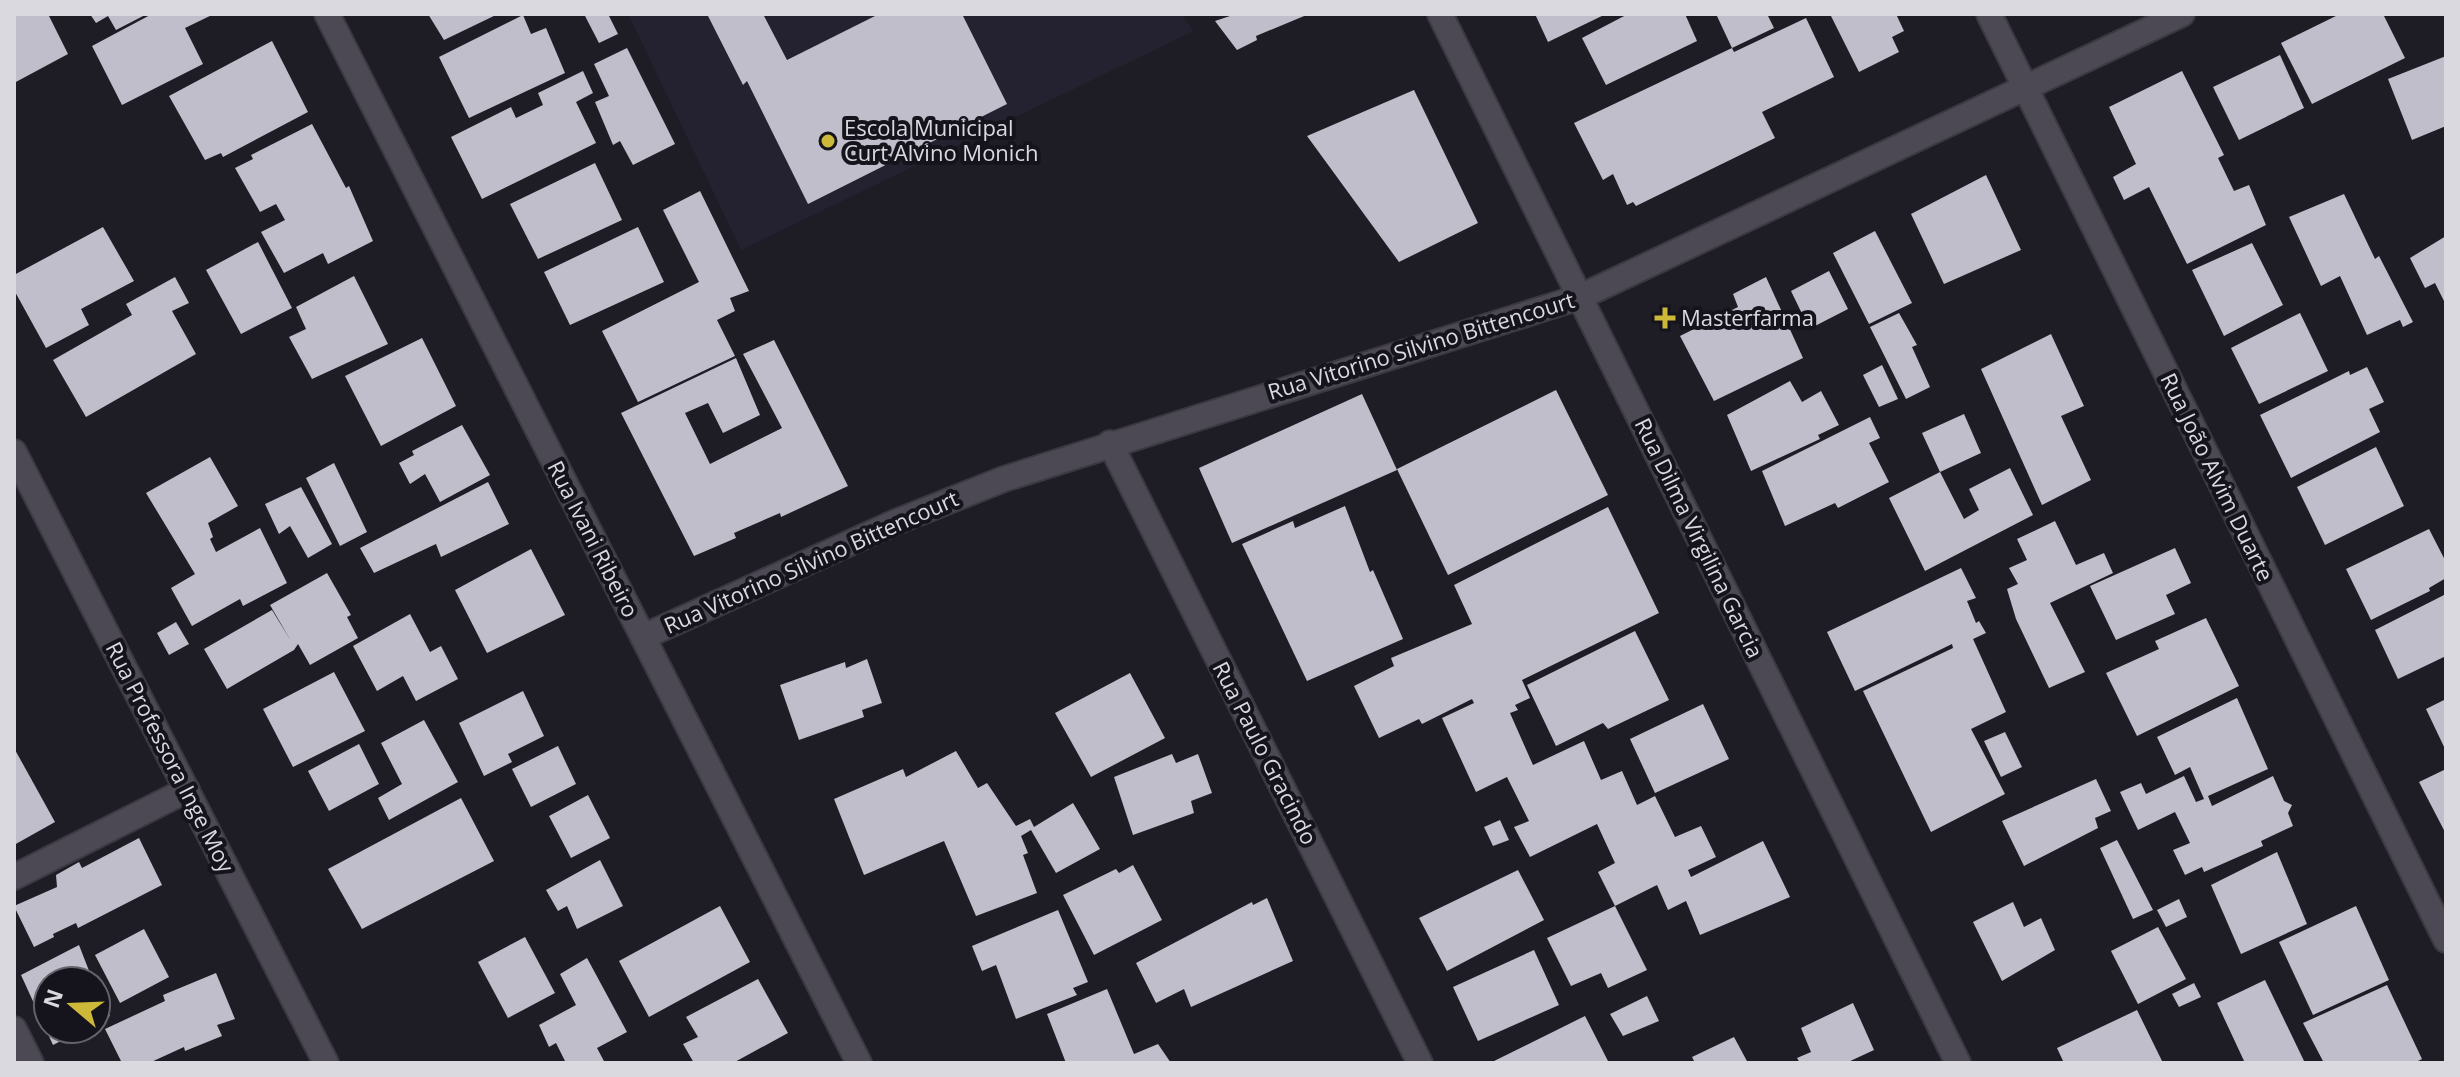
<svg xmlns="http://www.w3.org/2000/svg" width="2460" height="1077" viewBox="0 0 2460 1077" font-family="'Open Sans',sans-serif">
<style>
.built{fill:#242130}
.building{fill:#c1becb}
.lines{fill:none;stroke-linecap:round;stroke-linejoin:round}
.street-casing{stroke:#3a3940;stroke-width:28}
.secondary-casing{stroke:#3a3940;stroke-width:28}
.street{stroke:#4c4954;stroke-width:24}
.secondary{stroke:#4c4954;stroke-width:24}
.poi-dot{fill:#ccb939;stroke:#15131c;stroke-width:3}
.labels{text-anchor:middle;stroke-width:8;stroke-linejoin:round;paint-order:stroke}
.poi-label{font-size:22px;fill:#dad9df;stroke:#15131c;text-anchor:start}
.street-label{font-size:22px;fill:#dad9df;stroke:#15131c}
</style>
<rect width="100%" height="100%" fill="#1e1c25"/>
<path class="built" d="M628 14H1181L1194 31 741 250Z"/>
<g class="building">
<path d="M14 14H48L68 54 14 83Z"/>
<path d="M90 14H147L116 30 108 16 96 23Z"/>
<path d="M152 14H214L185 28 203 64 122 105 92 46Z"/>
<path d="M428 14H498L444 40Z"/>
<path d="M584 14H608L618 34 599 43Z"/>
<path d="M707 14H763L787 60 879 14H962L1007 104 808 204 747 81 743 85Z"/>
<path d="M1236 14H1309L1256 36 1257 40 1237 50 1215 21Z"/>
<path d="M1535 14H1606L1548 42Z"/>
<path d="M1628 14H1685L1697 41 1606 85 1582 38Z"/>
<path d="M1716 14H1767L1774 28 1732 48Z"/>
<path d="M1830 14H1896L1904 31 1892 37 1899 52 1859 72Z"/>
<path d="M2340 14H2383L2405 58 2312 104 2281 43Z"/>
<path d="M523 15 531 34 546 28 565 73 469 118 439 57Z"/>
<path d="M1806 18 1834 77 1762 112 1775 138 1636 206 1633 202 1627 205 1613 174 1603 180 1574 123 1732 48 1734 52Z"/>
<path d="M272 41 308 112 223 157 221 153 205 160 169 96Z"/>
<path d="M627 48 675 144 633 165 620 141 613 145 595 102 609 96 594 64Z"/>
<path d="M2280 55 2304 108 2239 140 2213 87Z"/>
<path d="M2446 56V126L2412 140 2388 79Z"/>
<path d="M583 71 593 93 576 102 596 143 482 199 451 137 511 107 516 118 543 105 538 93Z"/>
<path d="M2182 71 2224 155 2218 158 2234 191 2249 185 2266 225 2187 264 2149 187 2124 200 2113 177 2136 164 2109 107Z"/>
<path d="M1414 90 1478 223 1399 262 1307 136Z"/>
<path d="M312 124 346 188 349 186 373 241 328 264 323 253 284 273 261 232 285 220 276 204 260 212 235 168 253 159 251 155Z"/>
<path d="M595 163 622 220 538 259 510 204Z"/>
<path d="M1986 175 2021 250 1944 284 1911 214Z"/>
<path d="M700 191 749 291 730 298 735 311 717 320 735 356 638 402 602 331 699 282 663 210Z"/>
<path d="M2344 194 2375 259 2379 256 2413 322 2403 327 2400 320 2367 335 2340 276 2321 286 2289 217Z"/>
<path d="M103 227 134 281 81 309 89 325 46 348 14 290V275Z"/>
<path d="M638 227 664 282 570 325 544 272Z"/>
<path d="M1875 231 1912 303 1869 324 1833 253Z"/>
<path d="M2446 236V305L2435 283 2425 288 2410 258Z"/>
<path d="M258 242 292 308 241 334 206 270Z"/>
<path d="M2252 243 2283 305 2224 336 2192 270Z"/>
<path d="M1829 271 1848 309 1813 327 1810 320 1806 322 1791 291Z"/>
<path d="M354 276 388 344 312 379 289 337 306 329 296 307Z"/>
<path d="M175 277 189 303 172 311 196 354 86 417 53 360 132 315 126 304Z"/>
<path d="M1766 277 1803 358 1714 401 1680 336 1738 307 1733 294Z"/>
<path d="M1899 313 1917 345 1912 347 1930 387 1906 399 1870 327Z"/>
<path d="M2300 313 2328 371 2259 404 2231 348Z"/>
<path d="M2051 334 2084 406 2061 416 2091 480 2042 505 1981 369Z"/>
<path d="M422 338 456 406 381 446 345 376Z"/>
<path d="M774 340 848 486 781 517 780 513 734 533 736 538 694 556 621 413 736 358 760 415 723 433 708 403 685 413 710 464 782 428 743 354Z"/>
<path d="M1882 365 1898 399 1879 407 1863 375Z"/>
<path d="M2367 367 2384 402 2369 409 2380 432 2291 478 2260 415 2349 371 2350 375Z"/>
<path d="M1790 381 1802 402 1821 391 1839 425 1818 435 1820 439 1751 471 1727 415Z"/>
<path d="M1556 390 1608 495 1448 575 1397 469Z"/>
<path d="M1362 394 1397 470 1232 543 1199 468Z"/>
<path d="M1964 414 1981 453 1940 472 1922 433Z"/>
<path d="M1870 417 1880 438 1869 443 1889 482 1838 508 1835 503 1785 526 1762 471Z"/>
<path d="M462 425 490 475 440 502 425 474 410 484 399 463 414 455 412 451Z"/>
<path d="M2376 447 2404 506 2325 545 2297 487Z"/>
<path d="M210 457 238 506 208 523 213 537 210 539 216 552 260 528 287 583 243 606 240 599 192 626 171 588 195 574 146 493Z"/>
<path d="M334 463 367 532 340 546 306 478Z"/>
<path d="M2010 468 2033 515 1925 571 1889 498 1940 472 1964 519 1979 510 1969 489Z"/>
<path d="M488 482 509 524 441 557 436 544 374 573 360 548Z"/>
<path d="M301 487 332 544 308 558 290 526 279 534 265 504Z"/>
<path d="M1345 506 1370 572 1373 570 1403 639 1307 681 1242 544 1293 521 1295 528Z"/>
<path d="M1608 507 1659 613 1522 680 1530 698 1515 705 1518 710 1510 713 1533 765 1584 741 1601 780 1622 771 1637 805 1655 796 1675 837 1701 826 1716 857 1688 870 1691 877 1763 841 1790 897 1700 935 1686 901 1668 910 1657 885 1615 906 1647 970 1608 988 1601 973 1571 986 1547 938 1615 906 1598 872 1615 863 1597 824 1530 857 1514 827 1529 821 1507 777 1476 792 1442 718 1474 703 1472 699 1422 724 1419 719 1379 738 1354 686 1394 666 1391 658 1472 624 1454 585Z"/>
<path d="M2055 521 2076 565 2104 553 2113 573 2050 603 2085 672 2049 688 2016 619 2007 589 2018 584 2009 568 2027 560 2017 539Z"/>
<path d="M2429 529 2446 562V578L2429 588 2430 591 2371 620 2346 569Z"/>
<path d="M2175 548 2191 583 2166 595 2175 614 2116 640 2090 586Z"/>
<path d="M531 549 565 615 487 653 455 590Z"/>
<path d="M1961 568 1976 598 1967 601 1976 623 1979 621 1986 633 1973 639 2006 712 1971 729 2005 794 1931 832 1863 691 1953 648 1952 644 1855 691 1827 632Z"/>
<path d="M327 573 351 615 347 617 358 638 310 665 298 644 294 650 227 689 204 649 272 610 291 641 270 605Z"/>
<path d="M2446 594V656L2398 679 2375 630Z"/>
<path d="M410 614 430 652 441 646 458 679 416 701 403 676 377 691 353 646Z"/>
<path d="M2206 618 2239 686 2137 736 2106 673 2159 649 2155 641Z"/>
<path d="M176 622 189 644 169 655 157 633Z"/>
<path d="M1635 631 1669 700 1608 729 1603 723 1556 746 1527 685Z"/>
<path d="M867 659 882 703 862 710 864 717 799 740 780 685 845 662 846 668Z"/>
<path d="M334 672 365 731 293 767 263 709Z"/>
<path d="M1130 673 1165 738 1091 777 1055 713Z"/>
<path d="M523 691 544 736 508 754 512 762 484 776 459 723Z"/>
<path d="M2237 698 2268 769 2208 796 2212 806 2273 776 2284 801 2292 805 2288 813 2293 826 2261 841 2263 846 2204 872 2202 867 2185 875 2173 850 2190 843 2175 812 2138 830 2120 792 2141 783 2146 794 2184 776 2196 802 2204 799 2190 767 2175 775 2157 737Z"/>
<path d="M2446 699V751L2426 709Z"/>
<path d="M1703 704 1729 759 1655 793 1630 739Z"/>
<path d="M424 720 458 782 389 820 378 798 402 784 381 743Z"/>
<path d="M2005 732 2022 767 2001 777 1984 741Z"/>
<path d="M359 744 379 784 329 811 308 771Z"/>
<path d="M558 746 576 784 531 807 512 769Z"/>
<path d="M14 748 55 822 14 845Z"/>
<path d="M956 751 978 788 987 783 1016 826 1030 819 1034 827 1073 803 1100 849 1056 873 1031 830 1021 836 1028 853 1023 855 1037 893 976 916 944 841 864 875 834 799 903 769 906 777Z"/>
<path d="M1172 754 1176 763 1198 754 1212 793 1191 801 1194 813 1133 835 1114 777Z"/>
<path d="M2446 769V834L2419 782Z"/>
<path d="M2096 779 2111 811 2095 818 2098 828 2024 866 2002 821Z"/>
<path d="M588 795 610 838 571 858 549 816Z"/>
<path d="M461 798 494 861 362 929 328 869Z"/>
<path d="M1500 820 1509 840 1493 846 1484 827Z"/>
<path d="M139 838 162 885 78 928 76 923 53 934 54 937 34 947 14 906 57 887 56 875 79 862 82 868Z"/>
<path d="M2117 840 2153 910 2133 919 2100 848Z"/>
<path d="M2277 852 2307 924 2241 954 2211 885Z"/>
<path d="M600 860 623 906 577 929 567 906 558 911 546 890Z"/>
<path d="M1133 865 1162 920 1094 955 1063 895 1116 869 1119 873Z"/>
<path d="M1518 870 1544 920 1447 971 1419 918Z"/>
<path d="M1267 898 1293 961 1191 1007 1184 989 1156 1003 1136 963 1252 902 1253 905Z"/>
<path d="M2179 899 2187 917 2166 927 2157 910Z"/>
<path d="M2013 902 2024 927 2041 918 2055 950 2002 981 1973 922Z"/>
<path d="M720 906 750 962 649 1017 619 961Z"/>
<path d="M2356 906 2389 980 2313 1015 2279 942Z"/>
<path d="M1058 910 1088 982 1073 988 1077 995 1016 1019 996 965 982 971 972 946Z"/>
<path d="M2158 927 2186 979 2138 1004 2111 951Z"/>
<path d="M144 929 169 977 120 1003 95 955Z"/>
<path d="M525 937 555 993 508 1018 478 962Z"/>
<path d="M79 945 93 981H48V1029H84L53 1045 21 975Z"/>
<path d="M1534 950 1559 1005 1478 1041 1453 987Z"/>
<path d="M587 958 627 1032 597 1048 605 1063H566L556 1043 549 1047 539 1025 576 1005 560 974Z"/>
<path d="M216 973 235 1019 217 1025 222 1036 185 1051 184 1047 149 1063H122L105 1029 165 1001 163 995Z"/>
<path d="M758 979 788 1033 733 1063H694L683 1044 698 1037 686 1017Z"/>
<path d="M2265 980 2305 1063H2245L2217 1003Z"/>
<path d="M2194 983 2201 997 2179 1007 2172 994Z"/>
<path d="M2387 985 2422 1059 2414 1063H2324L2303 1023Z"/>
<path d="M96 988 110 1016 96 1023Z"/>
<path d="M1107 989 1134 1054 1158 1044 1171 1063H1066L1047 1014Z"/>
<path d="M1647 996 1659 1021 1623 1036 1610 1014Z"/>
<path d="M1853 1003 1874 1050 1846 1063H1800L1797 1058 1811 1052 1801 1028Z"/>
<path d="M2137 1010 2163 1063H2064L2057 1048Z"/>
<path d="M1585 1016 1609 1063H1490Z"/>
<path d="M1734 1037 1748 1063H1695L1692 1057Z"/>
</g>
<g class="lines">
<g class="street-casing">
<g id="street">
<path d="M327 14 859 1063"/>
<path d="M1989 14 2446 940"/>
<path d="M1110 443 1420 1063"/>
<path d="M14 452 326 1063"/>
<path d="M643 637 896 522 1004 479 1580 297 2182 14"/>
<path d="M14 877 187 790"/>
<path d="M14 1029 31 1063"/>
</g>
</g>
<g class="secondary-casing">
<path id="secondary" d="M1440 14 1958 1063"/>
</g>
<use href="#street" class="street"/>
<use href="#secondary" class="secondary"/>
</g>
<g class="poi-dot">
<circle cx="828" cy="141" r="8"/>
<path d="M1661 306h8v8h8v8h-8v8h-8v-8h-8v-8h8z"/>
</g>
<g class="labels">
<g class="poi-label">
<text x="844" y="136">Escola Municipal<tspan x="844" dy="25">Curt Alvino Monich</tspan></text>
<text x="1681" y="326">Masterfarma</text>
</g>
<g class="street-label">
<text transform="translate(1421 346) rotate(-17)" y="8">Rua Vitorino Silvino Bittencourt</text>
<text transform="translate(2217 477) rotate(64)" y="8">Rua João Alvim Duarte</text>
<text transform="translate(1699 538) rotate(64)" y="8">Rua Dilma Virgilina Garcia</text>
<text transform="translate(593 539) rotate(63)" y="8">Rua Ivani Ribeiro</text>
<text transform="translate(811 562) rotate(-24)" y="8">Rua Vitorino Silvino Bittencourt</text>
<text transform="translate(1265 753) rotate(63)" y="8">Rua Paulo Gracindo</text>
<text transform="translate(170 757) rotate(63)" y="8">Rua Professora Inge Moy</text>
</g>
</g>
<rect width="2460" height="1077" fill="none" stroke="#dad9df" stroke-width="32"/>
<g transform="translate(72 1005) rotate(289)"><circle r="38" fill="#15131c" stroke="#64626a" stroke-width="2"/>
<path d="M0-6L14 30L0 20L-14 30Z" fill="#ccb939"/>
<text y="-12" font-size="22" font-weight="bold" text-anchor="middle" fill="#dad9df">N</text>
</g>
</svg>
